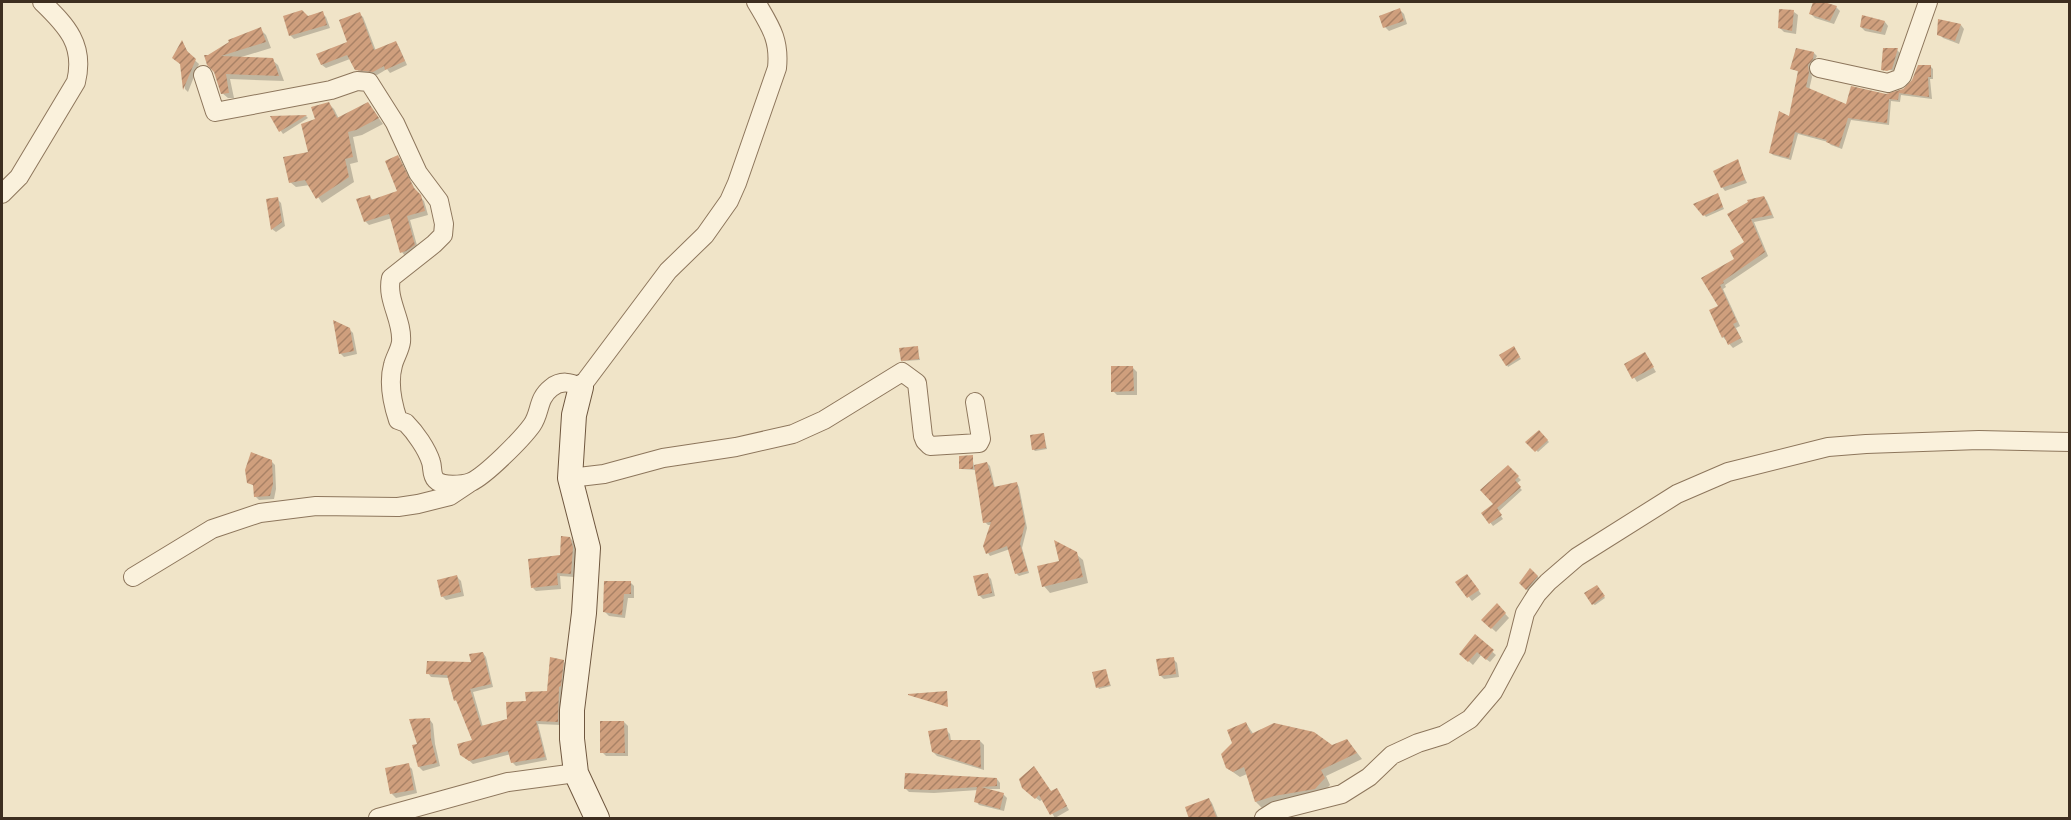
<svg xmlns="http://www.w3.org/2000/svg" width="2071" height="820" viewBox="0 0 2071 820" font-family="Bitter,serif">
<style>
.shadow{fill:#0003}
.building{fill:url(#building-hatch)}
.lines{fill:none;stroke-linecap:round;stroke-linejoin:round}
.street-casing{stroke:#8d765c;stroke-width:20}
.secondary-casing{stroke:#6f573f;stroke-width:26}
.street{stroke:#faf1dc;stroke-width:18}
.secondary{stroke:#faf1dc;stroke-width:24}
</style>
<defs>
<pattern id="building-hatch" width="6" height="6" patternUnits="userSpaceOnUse" patternTransform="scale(1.5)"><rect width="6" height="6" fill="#cf9f7d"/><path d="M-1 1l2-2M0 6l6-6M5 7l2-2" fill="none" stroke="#a98266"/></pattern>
</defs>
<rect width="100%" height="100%" fill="#f0e4c8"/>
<g class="shadow">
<path d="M1815 2 1836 7 1840 11 1834 24 1815 18 1811 14Z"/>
<path d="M1400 10 1404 14 1407 24 1389 31 1385 27Z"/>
<path d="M1794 12 1798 15 1796 34 1784 32 1780 28Z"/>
<path d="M322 13 326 17 330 28 294 39 290 35 307 17Z"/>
<path d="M359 14 363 17 376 51 396 43 399 47 407 65 390 73 387 69 377 75 360 73 350 59 326 68 322 65 349 43Z"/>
<path d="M1940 21 1961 25 1964 29 1959 44 1943 38 1939 34Z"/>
<path d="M1885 22 1888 26 1885 35 1865 31 1861 27Z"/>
<path d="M260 29 266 35 271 48 238 58 272 60 278 65 284 81 230 79 234 98H228L222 93 215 71 208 64Z"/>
<path d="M183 43 190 56 199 64 188 92 185 89 182 64Z"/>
<path d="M1897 50 1901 54 1895 71 1884 69V71L1882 69Z"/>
<path d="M1814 53 1817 56 1810 68 1812 77 1809 90 1847 106 1904 91 1930 66 1933 69V79H1930L1932 99 1901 95 1900 102 1891 101 1889 125 1851 120 1842 149 1831 145 1828 142 1798 134 1791 160 1773 155 1770 152 1790 118 1799 72 1791 68Z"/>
<path d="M368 103 383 124 362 135 353 137 358 162 350 164 354 182 322 203 310 185 296 187 290 182 310 153 316 120 329 104 334 109 339 119Z"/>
<path d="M306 116 308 118 283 134 272 118Z"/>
<path d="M397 157 401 161 417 194 424 201 428 215 410 220 418 249 405 256 402 252 392 218 369 225 365 221 369 196 374 201 399 192Z"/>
<path d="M1737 161 1747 183 1725 191 1722 187Z"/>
<path d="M1718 195 1724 209 1706 217 1696 205Z"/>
<path d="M1764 197 1767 201 1774 218 1754 222 1768 256 1725 285 1726 287 1723 289 1740 326 1736 328 1743 342 1733 348 1723 337 1720 307 1704 278 1736 260 1746 243 1729 215Z"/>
<path d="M277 199 281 203 285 226 276 232 272 229Z"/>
<path d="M349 329 353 333 357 354 344 357 340 353Z"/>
<path d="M917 347 920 360 904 361 902 360Z"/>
<path d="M1515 350 1521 359 1508 367 1507 365Z"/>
<path d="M1645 354 1656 372 1637 382 1626 365Z"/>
<path d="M1133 368 1137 372V395H1117L1113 391Z"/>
<path d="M1538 432 1549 442 1538 452 1528 442Z"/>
<path d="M1044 435 1047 449 1035 451 1033 449Z"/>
<path d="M972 456 974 466 987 463 990 466 995 488 1017 484 1019 487 1027 528 1022 548 1029 573 1019 576 1016 573 1010 549 990 556 988 553 985 546 992 525H988L985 522 976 470 961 469Z"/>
<path d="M271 461 275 465 276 489 274 499 259 500 255 496V487L249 482Z"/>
<path d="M1508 467 1521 480 1516 484 1522 490 1498 512 1503 519 1493 526 1483 513 1495 505Z"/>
<path d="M570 538 574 542 576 552 574 577 560 576 561 589 536 591 533 588 561 556Z"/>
<path d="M1076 554 1083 560 1088 583 1050 593 1044 586 1061 562Z"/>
<path d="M1531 570 1539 578 1528 591 1521 583Z"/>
<path d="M987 575 991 579 995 596 983 599 979 595Z"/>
<path d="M457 577 461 581 464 596 446 600 442 596Z"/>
<path d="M1471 580 1481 594 1472 601 1458 583Z"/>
<path d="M630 582 634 586V598H628L625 618 609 616 605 612Z"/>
<path d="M1598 588 1605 598 1595 605 1593 604Z"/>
<path d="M1497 605 1509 618 1496 632 1483 620Z"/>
<path d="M1475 637 1496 655 1490 662 1481 655 1473 665 1461 654Z"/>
<path d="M483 653 486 657 493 687 473 692 483 727 508 720 527 703 548 692 563 661 567 665 564 689 562 690 561 725 538 724 547 760 516 766 512 762 511 754 473 764 466 758 474 741 459 703 455 700 449 678 431 677 428 673 473 664Z"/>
<path d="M1173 659 1177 663 1179 677 1164 679 1160 675Z"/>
<path d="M1105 670 1111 686 1099 689 1098 687Z"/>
<path d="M430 720 433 724 435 744 440 766 423 771 419 767V745Z"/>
<path d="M624 722 628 726V756H606L602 752Z"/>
<path d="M1246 723 1254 735 1332 747 1347 740 1362 759 1326 776 1330 785 1321 795 1281 802 1262 808 1256 802 1247 774 1240 777 1227 768 1234 744Z"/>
<path d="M946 730 950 734 951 741H980L984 745V770L937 756 933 752Z"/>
<path d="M408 765 412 769 417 793 396 798 392 794 387 769Z"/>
<path d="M1034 768 1052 793 1060 794 1069 810 1055 818 1043 799 1040 801 1028 792Z"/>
<path d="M997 779 1000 783V789H988L1003 794 1007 798 1004 811 979 805 976 801 978 790 934 793 909 792 905 788Z"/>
<path d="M1209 799 1212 803 1218 818H1191Z"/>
</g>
<g class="building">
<path d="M1813 2H1824L1837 6 1830 21 1809 14Z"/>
<path d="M1400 8 1404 21 1383 28 1379 16Z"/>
<path d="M1779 9 1794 10 1792 31 1778 28Z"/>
<path d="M302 10 308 16 323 11 327 25 289 36 283 16Z"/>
<path d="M360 12 374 50 396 41 405 61 385 70 384 66 373 72 355 70 347 55 321 65 316 54 347 42 339 20Z"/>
<path d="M1862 15 1885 21 1881 32 1860 27Z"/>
<path d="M1938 19 1961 24 1955 41 1937 35Z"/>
<path d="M261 27 266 42 221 56 273 58 279 76 226 74 229 93 221 94 214 72 207 65 204 55H208L229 42 228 40Z"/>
<path d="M182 40 187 51 196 59 183 90 180 64 172 58Z"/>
<path d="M1796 48 1814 52 1813 59 1808 65 1809 73 1806 87 1846 104 1851 86 1886 94 1903 89 1912 80 1918 65H1931V77H1928L1929 97 1899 93 1898 100 1889 99 1887 123 1848 118 1839 147 1826 142 1827 140 1795 132 1789 158 1769 153 1779 111 1789 116 1798 71 1790 69Z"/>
<path d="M1883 48H1898L1892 69 1887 71 1881 70Z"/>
<path d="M329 102 337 118 368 102 379 118 356 130 348 132 353 157 345 159 349 177 316 199 305 180 289 183 283 157 308 152 301 124 315 119 311 107Z"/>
<path d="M307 115 279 132 270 116Z"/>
<path d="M398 155 414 188 421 195 425 211 407 216 415 245 406 251 400 253 389 214 364 222 356 199 370 195 371 200 397 191 385 161Z"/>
<path d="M1738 159 1745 180 1721 188 1713 171Z"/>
<path d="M1718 193 1723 207 1703 216 1693 204Z"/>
<path d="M1764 196 1772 215 1751 219 1765 252 1723 281 1724 283 1720 285 1737 322 1733 324 1741 338 1728 345 1724 336 1722 338 1709 310 1718 306 1701 278 1734 259 1730 251 1744 242 1727 214 1748 202 1747 200Z"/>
<path d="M278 197 282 222 271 230 266 199Z"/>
<path d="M333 320 350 328 354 351 339 354Z"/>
<path d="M918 346 919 359 901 361 899 348Z"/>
<path d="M1514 346 1520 357 1506 366 1499 355Z"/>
<path d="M1645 352 1654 367 1632 379 1624 364Z"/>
<path d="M1111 366H1133L1134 391 1111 392Z"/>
<path d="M1539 430 1548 440 1535 452 1525 442Z"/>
<path d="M1044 433 1046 448 1032 450 1030 435Z"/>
<path d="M251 452 272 460 273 484 270 496 254 497 253 485 247 483 245 470Z"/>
<path d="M973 455V469H959V456Z"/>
<path d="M987 462 994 487 1017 482 1025 524 1020 544 1028 571 1015 574 1007 546 986 554 983 546 991 522 983 523 974 465Z"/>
<path d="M1508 465 1519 476 1515 480 1521 487 1497 508 1502 515 1489 524 1481 513 1493 504 1480 490Z"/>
<path d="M561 536 570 537 573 547 571 574 557 573 558 585 531 588 528 559 560 555Z"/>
<path d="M1054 540 1077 552 1083 577 1042 587 1037 566 1059 561Z"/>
<path d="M1530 568 1538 576 1526 590 1519 583Z"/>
<path d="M988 573 992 593 978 596 973 576Z"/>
<path d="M1467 574 1479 590 1467 598 1455 582Z"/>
<path d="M457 575 461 592 441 597 437 580Z"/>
<path d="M604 581H631V594H624L622 615 603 612Z"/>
<path d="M1597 585 1605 596 1592 605 1584 593Z"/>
<path d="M1497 603 1506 613 1491 629 1481 620Z"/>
<path d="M1475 634 1494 650 1486 660 1477 652 1468 662 1459 654Z"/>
<path d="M483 652 491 684 470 689 481 726 507 719 506 702 526 701 525 692 547 691 550 657 564 660 561 686 559 687 558 722 536 721 545 757 511 763 508 751 469 761 460 755 457 744 472 740 456 700 454 701 447 675 426 674 427 661 471 662 469 654Z"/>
<path d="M1174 657 1176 674 1159 676 1156 659Z"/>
<path d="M1106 669 1110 685 1096 688 1092 672Z"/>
<path d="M947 691 948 707 908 695V694Z"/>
<path d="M430 718 431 739 437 763 418 767 412 745 417 744 409 719Z"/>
<path d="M600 721H624L625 753H600Z"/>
<path d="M1246 722 1251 734 1274 723 1314 732 1332 745 1347 739 1357 753 1321 770 1325 778 1315 789 1274 796 1255 802 1244 767 1233 772 1226 768 1221 754 1232 743 1227 730Z"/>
<path d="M947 728 949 740H980L981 768 932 752 928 731Z"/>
<path d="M409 763 414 790 390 794 385 768Z"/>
<path d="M1034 766 1051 791 1057 788 1067 806 1050 815 1039 795 1035 799 1022 788 1019 779Z"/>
<path d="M905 773 997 778V786L981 787 1004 793 1000 809 974 802 977 787 930 790 904 789Z"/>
<path d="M1209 798 1217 819H1189L1185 807Z"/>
</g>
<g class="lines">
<g class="street-casing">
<g id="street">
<path d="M1819 68 1888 83 1899 79 1902 76 1928 2"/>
<path d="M203 75 215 112 331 90 357 81 369 82 395 123 418 173 439 201 444 224 443 235 434 244 391 278C386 300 403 320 401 342 400 350 395 357 393 365 388 383 392 402 398 420L406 423C415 432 427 449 431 462 433 468 431 475 436 480 442 487 463 485 471 482 486 475 522 439 532 425 541 412 537 399 551 388 561 380 570 382 581 387L668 271 705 235 729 201 737 183 777 68C780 39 770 26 756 2"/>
<path d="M2 194 19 177 76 82C85 45 67 26 42 2"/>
<path d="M570 478 604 474 663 458 736 447 793 434 824 420 902 372 917 383 923 436 925 441 930 446 979 443 981 439 975 402"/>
<path d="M133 577 212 529 260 513 316 506 398 507 418 504 450 496 468 484"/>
<path d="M378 818 508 782 576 773"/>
<path d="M1264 818 1275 811 1342 794 1369 777 1392 755 1418 743 1444 735 1470 719 1493 692 1516 649 1525 613 1537 594 1548 582 1577 557 1677 494 1728 472 1828 447 1866 444 1979 440 2070 442"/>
</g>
</g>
<g class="secondary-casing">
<path id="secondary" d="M581 387 574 415 570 478 588 548 584 613 572 710V739L576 773 597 818"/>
</g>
<use href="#street" class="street"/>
<use href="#secondary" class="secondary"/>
</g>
<rect width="2071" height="820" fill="none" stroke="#3d2e20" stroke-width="6"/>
</svg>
